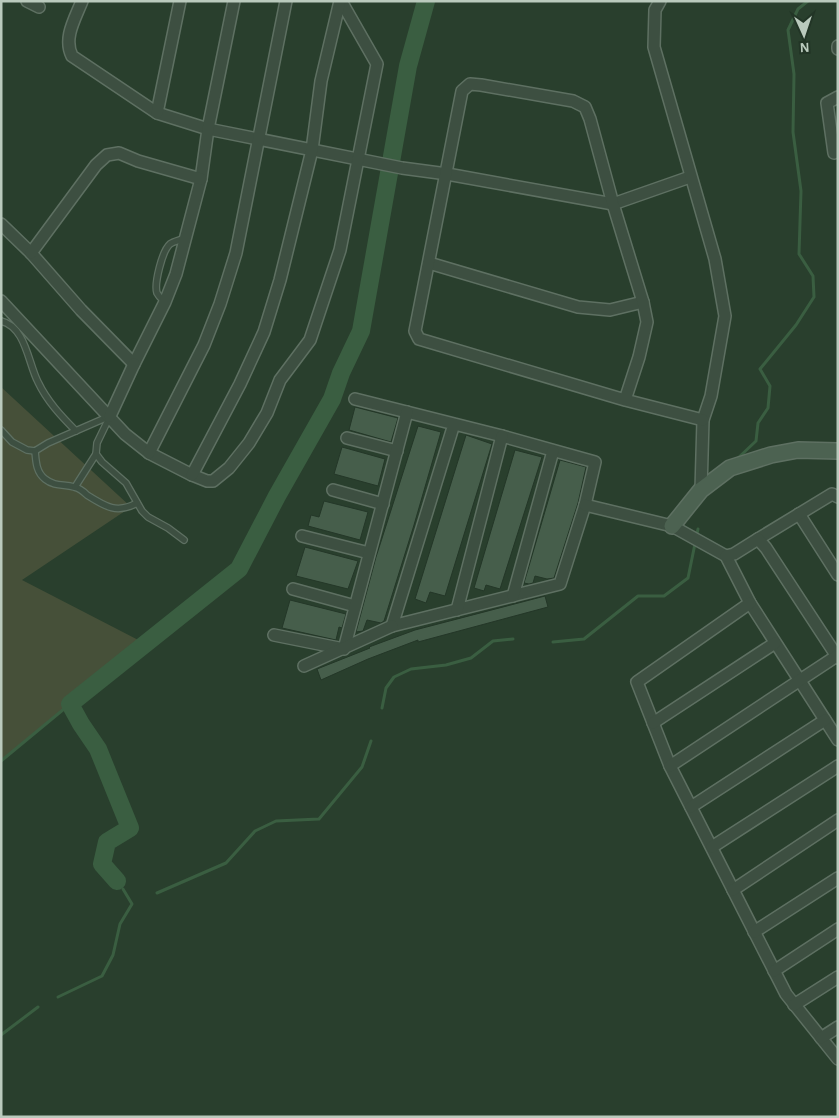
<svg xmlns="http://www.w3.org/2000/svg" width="839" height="1118" viewBox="0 0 839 1118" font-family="'Alegreya Sans',sans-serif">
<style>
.green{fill:#465039}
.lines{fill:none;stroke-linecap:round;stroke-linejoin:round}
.stream{stroke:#3a5e41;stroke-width:3}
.river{stroke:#3a5e41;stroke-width:18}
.building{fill:#465e4b;stroke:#243728}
.service-casing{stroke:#5e7062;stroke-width:8}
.minor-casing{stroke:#5e7062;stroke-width:14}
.secondary-casing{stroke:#5e7062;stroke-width:18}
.service{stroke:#3d4f41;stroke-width:5.5}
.minor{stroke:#3d4f41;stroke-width:11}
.secondary{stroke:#4c6251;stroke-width:15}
</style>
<rect width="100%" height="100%" fill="#293f2d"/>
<path class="green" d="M1 387 131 507 22 580 146 644 1 761Z"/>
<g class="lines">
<g class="stream">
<path d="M737 459 756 441 758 423 768 408 770 386 760 369 796 325 814 297 813 276 799 254 801 191 793 132 794 74 788 30 798 9 808 1"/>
<path d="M553 642 584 639 638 596H664L688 578 698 529"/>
<path d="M382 708 386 688 394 677 411 669 446 665 471 658 493 641 513 639"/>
<path d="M1 761 70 704"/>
<path d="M157 893 226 863 255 831 276 821 319 819 362 767 371 741"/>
<path d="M58 997 102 976 113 955 120 924 132 904 123 889"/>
<path d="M1 1035 38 1007"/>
</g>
<path class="river" d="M117 881 102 864 107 842 130 828 98 749 81 724 70 704 239 569 277 496 332 399 341 373 361 331 408 66 426 1"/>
</g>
<g class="building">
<path d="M355 407 398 418 391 442 349 430Z"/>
<path d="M418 426 441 432 414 525 384 621 381 623 367 620 363 631 356 632 376 557Z"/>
<path d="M466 435 492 444 445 596 430 592 426 603 415 599Z"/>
<path d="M342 447 385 459 378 486 334 474Z"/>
<path d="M515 450 542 457 500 589 486 585 484 591 474 588Z"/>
<path d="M560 460 586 467 578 503 554 578 547 579 535 576 533 583 529 584 524 583Z"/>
<path d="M324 501 368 512 360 540 308 526 311 515 319 517Z"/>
<path d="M305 547 358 561 348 589 296 576Z"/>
<path d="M545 596 548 607 418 642V640L368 659 321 680 317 669 370 648 369 647 415 630Z"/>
<path d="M290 600 346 614 342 628 339 627 336 640 282 628Z"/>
</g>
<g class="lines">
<g class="service-casing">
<g id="service">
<path d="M165 302C162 299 159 297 157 293 154 284 162 251 170 244 174 241 181 240 185 238"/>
<path d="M1 321C26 327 28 363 38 382 47 401 61 416 76 431"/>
<path d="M110 416 97 443 96 454 102 462 126 483 142 511 148 517 168 528 184 540"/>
<path d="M1 430 12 442 27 450 35 451 48 443 110 416"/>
<path d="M35 451C36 461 36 472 45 479 55 487 64 484 74 487 79 488 84 492 87 495 106 507 117 514 137 503"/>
<path d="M75 487 96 454"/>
</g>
</g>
<g class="minor-casing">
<g id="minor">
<path d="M27 1 39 7"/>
<path d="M82 1C75 19 63 38 72 56L157 113 208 129 402 168 447 174 613 204 690 177"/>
<path d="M660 1 655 10 654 47 715 259 725 316 711 396 703 420 701 490"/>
<path d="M838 46V49"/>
<path d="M157 113 180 1"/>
<path d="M834 153 827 103 838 97"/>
<path d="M1 224 31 253 81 310 134 364 165 302 176 274 201 179 208 129 234 1"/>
<path d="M31 253 96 165 107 155 119 153 138 161 201 179"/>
<path d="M429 263 578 307 610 310 643 302"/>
<path d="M1 301 125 434 149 453 192 475 207 481H213L229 468 249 443 267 413 280 380 310 340 340 250 377 64 341 1"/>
<path d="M355 399 502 436 595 462 585 505 560 584 392 626 454 424"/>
<path d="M625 400 639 357 647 322 643 302 613 204 590 119 585 107 573 101 481 85 470 84 462 91 415 331 419 339 625 400 703 420"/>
<path d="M110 416 134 364"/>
<path d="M347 438 397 451"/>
<path d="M149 453 204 345 220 304 236 253 286 1"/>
<path d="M192 475 240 384 264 332 280 280 312 150 321 81 340 1"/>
<path d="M333 490 383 504"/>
<path d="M585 505 672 526 726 556 750 603 838 740"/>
<path d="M799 514 838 575"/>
<path d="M302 536 369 553"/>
<path d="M758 539 832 494 838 497"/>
<path d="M726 556 734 554 758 539 766 548 838 658"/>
<path d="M293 589 355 606"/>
<path d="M513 596 553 451"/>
<path d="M750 603 637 682 670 766 786 994 838 1059"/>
<path d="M457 610 502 436"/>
<path d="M274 635 344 649 407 412"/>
<path d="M304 666 392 626"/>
<path d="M653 723 775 643"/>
<path d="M670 766 838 655"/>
<path d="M691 807 825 720"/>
<path d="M712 847 838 766"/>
<path d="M733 890 838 820"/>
<path d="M754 932 838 878"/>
<path d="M774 971 838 929"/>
<path d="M794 1005 838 977"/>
<path d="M821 1038 838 1027"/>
</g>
</g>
<g class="secondary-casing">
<path id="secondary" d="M672 526 701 490 730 468 771 455 798 450 838 451"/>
</g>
<use href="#service" class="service"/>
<use href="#minor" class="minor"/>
<use href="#secondary" class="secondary"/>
</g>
<rect width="839" height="1118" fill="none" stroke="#bacabd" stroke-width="5"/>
<g transform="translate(804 35) rotate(177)" stroke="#223526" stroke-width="4" paint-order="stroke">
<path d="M0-4L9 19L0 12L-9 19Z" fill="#bacabd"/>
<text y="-8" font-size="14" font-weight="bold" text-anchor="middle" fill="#bacabd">N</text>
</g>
</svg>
